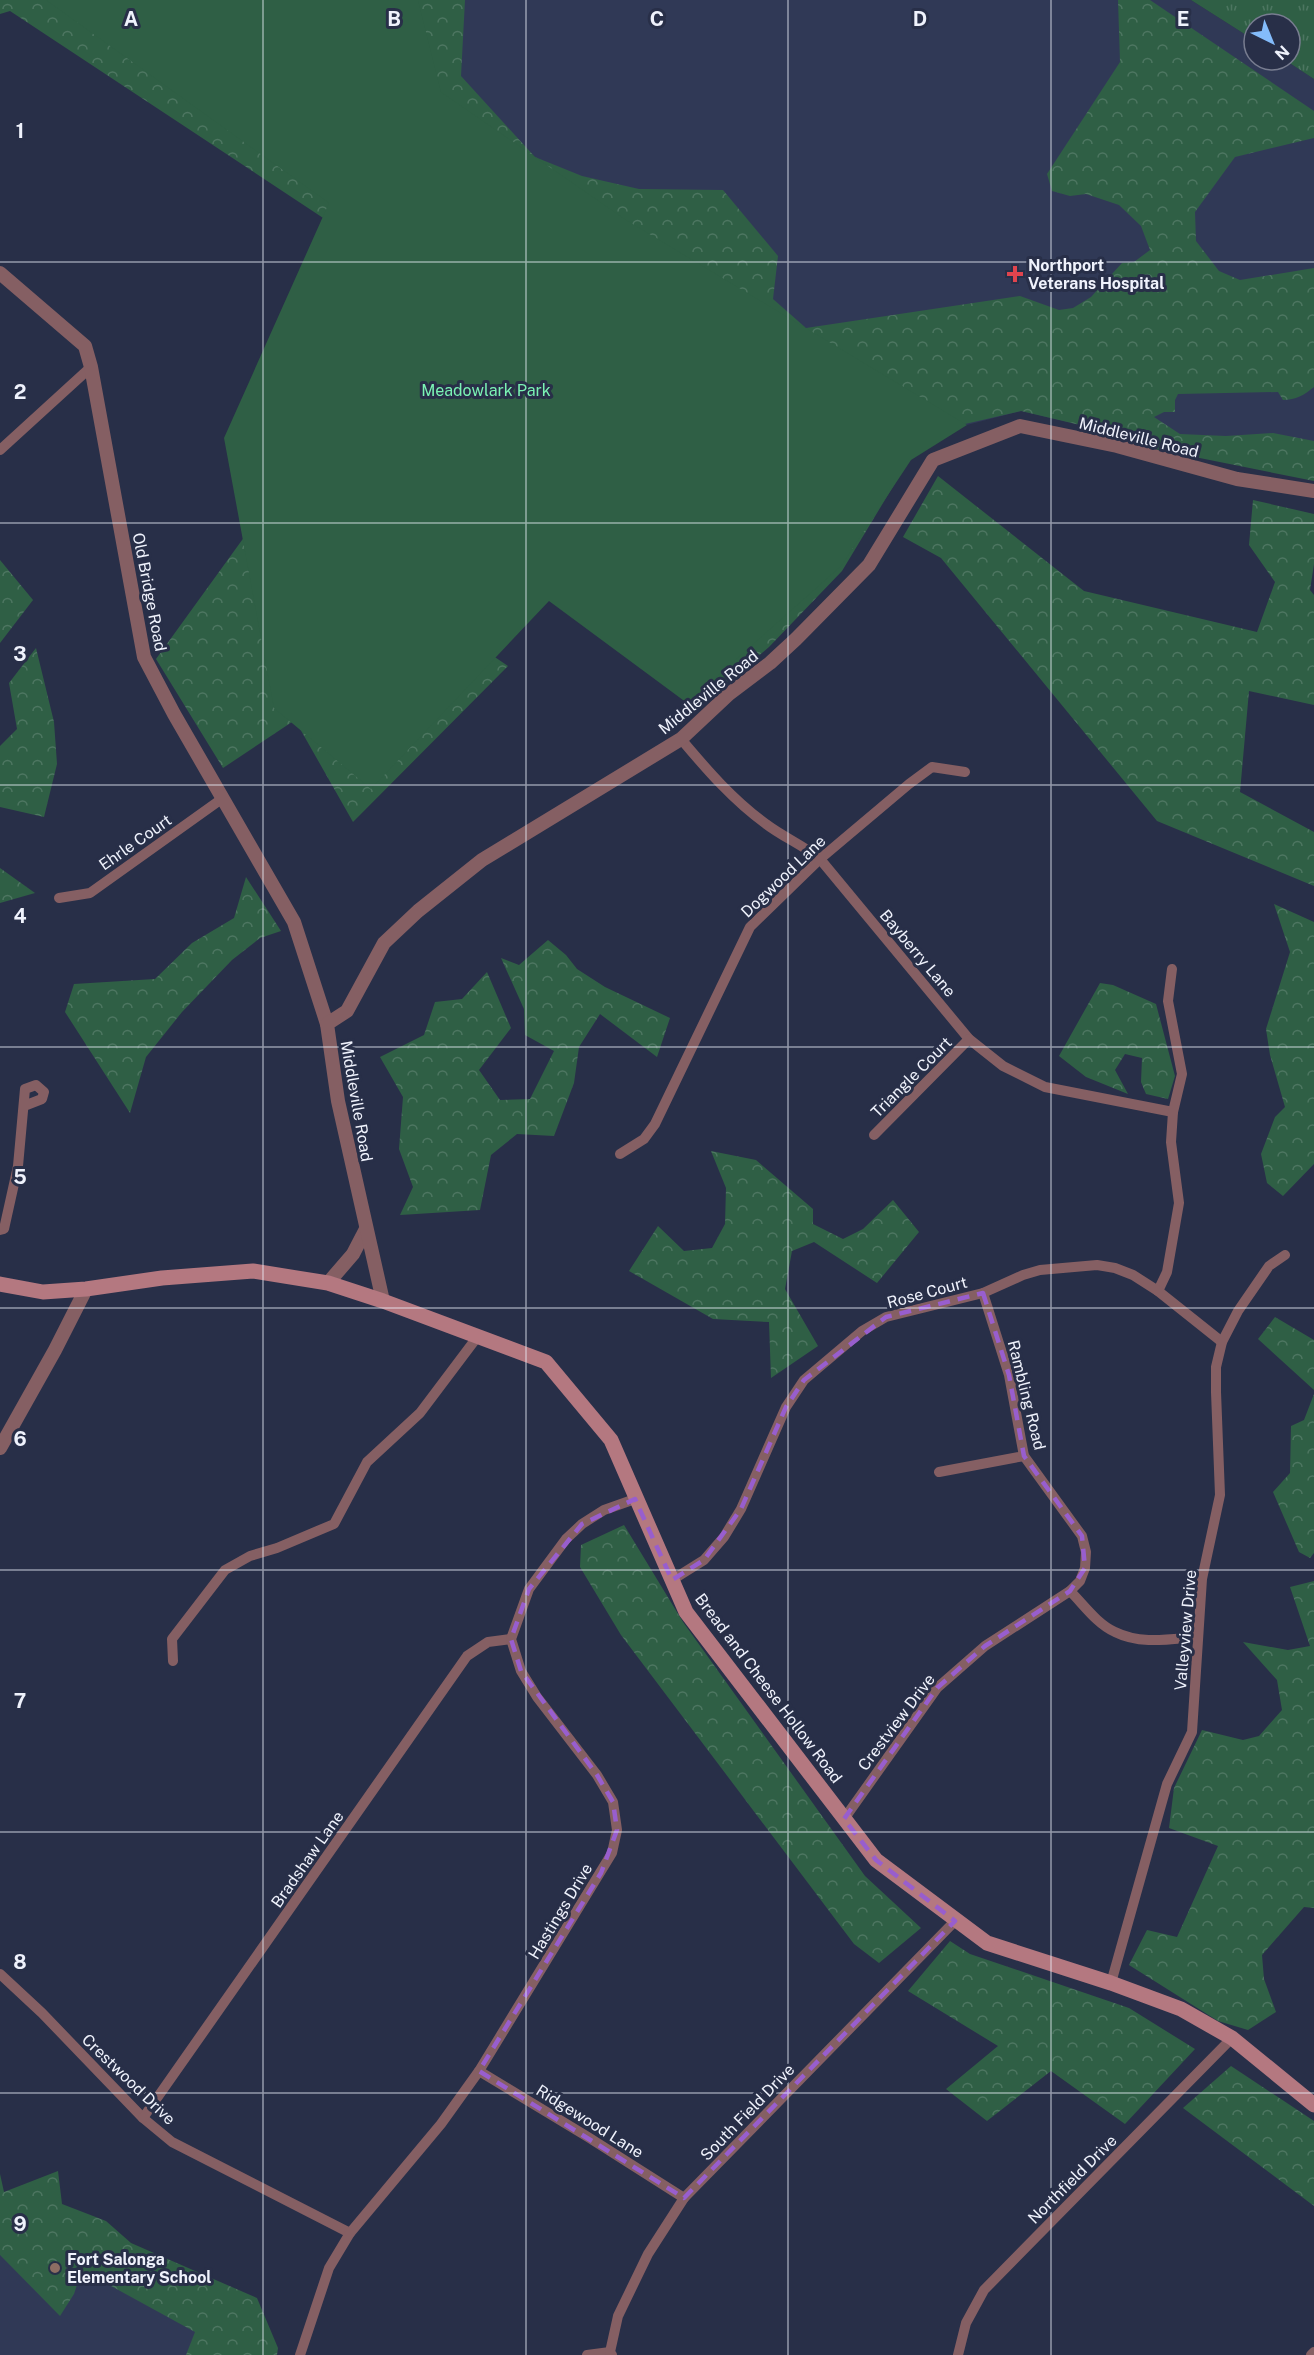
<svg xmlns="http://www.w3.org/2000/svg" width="1314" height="2355" viewBox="0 0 1314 2355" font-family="'Public Sans',sans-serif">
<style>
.built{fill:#303956}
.grass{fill:url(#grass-tufts)}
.forest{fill:url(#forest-crowns)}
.park{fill:#2f5f45}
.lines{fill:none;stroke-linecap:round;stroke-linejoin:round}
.minor{stroke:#855f63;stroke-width:10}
.tertiary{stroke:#855f63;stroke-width:14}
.secondary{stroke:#b47880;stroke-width:15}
.marked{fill:none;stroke:#985ece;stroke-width:4.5;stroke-dasharray:12 8;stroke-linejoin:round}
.grid{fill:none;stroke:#eff2fc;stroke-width:1.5;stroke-opacity:0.55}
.health-dot{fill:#e0444e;stroke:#282f48;stroke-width:2}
.education-dot{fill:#8d6e63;stroke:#282f48;stroke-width:2}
.labels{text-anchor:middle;stroke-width:6;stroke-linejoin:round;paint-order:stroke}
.poi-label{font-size:16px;font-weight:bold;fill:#eff2fc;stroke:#282f48;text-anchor:start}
.park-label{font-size:16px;fill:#7bf3b4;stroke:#282f48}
.street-label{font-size:16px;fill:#eff2fc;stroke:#282f48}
.grid-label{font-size:20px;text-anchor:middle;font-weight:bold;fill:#eff2fc;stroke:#282f48;stroke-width:6;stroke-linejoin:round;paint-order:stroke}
</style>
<defs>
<pattern id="grass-tufts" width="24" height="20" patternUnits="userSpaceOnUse" patternTransform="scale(1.5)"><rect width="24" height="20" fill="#2f5f45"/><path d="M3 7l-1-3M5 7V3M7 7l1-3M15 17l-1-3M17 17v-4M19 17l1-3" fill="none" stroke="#4d7661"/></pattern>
<pattern id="forest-crowns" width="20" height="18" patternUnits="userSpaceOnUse" patternTransform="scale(1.5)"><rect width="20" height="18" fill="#2f5f45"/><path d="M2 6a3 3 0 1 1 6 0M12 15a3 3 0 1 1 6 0" fill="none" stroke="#4d7661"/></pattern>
</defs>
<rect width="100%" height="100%" fill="#282f48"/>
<g class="built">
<path d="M418 0H1191L1254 40V60H1285L1314 79V480L1021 411 967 425 626 220 441 92Z"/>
<path d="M0 2211 219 2326 205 2355H0Z"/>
</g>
<path class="grass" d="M1191 0H1314V79L1285 60H1290V24H1254V40Z"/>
<g class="forest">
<path d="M0 0H465L461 76 535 157 582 176 639 189 723 190 778 256 773 299 806 328 1020 296 1059 310 1073 308 1091 297 1122 263 1134 262 1150 250 1141 226 1119 205 1086 194 1070 196 1052 191 1047 174 1120 62 1118 0H1150L1314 111V138L1235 157 1195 212 1196 241 1219 271 1240 280 1314 268V387C1304 395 1296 400 1283 400L1278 392 1178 394 1175 400V412H1164L1154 417 1180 434 1226 436 1273 433 1314 441V481L1135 445 1139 439 1021 411 965 424 909 460 842 571 769 647 704 702 501 545 313 534 508 666 353 822 295 720 223 768 156 659 258 518 361 243 10 11 0 14Z"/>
<path d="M938 476 1084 591 1257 632 1275 582 1249 545 1253 500 1314 514V564L1310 590 1314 595V705L1249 691 1240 792 1314 832V886L1157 821 941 558 903 537Z"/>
<path d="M0 560 33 600 0 643Z"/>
<path d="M36 648 54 722 57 764 44 817 0 807V746L17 729 9 683Z"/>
<path d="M0 868 35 893 0 903Z"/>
<path d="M246 877 281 931 260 938 232 960 182 1012 146 1057 130 1113 65 1012 74 984 155 979 192 943 234 918Z"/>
<path d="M1274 904 1314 922V1164L1283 1196 1267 1183 1261 1154 1275 1117 1285 1107 1270 1055 1266 1029 1290 952Z"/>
<path d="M548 940 566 955 577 969 605 987 670 1018 657 1057 600 1014 579 1047 574 1083 554 1136 517 1134 491 1155 480 1210 400 1215 413 1187 399 1149 403 1097 380 1057 424 1035 435 1002 462 999 487 972 511 1028 479 1070 500 1100 530 1099 554 1051 525 1035 524 1009 501 958 519 965Z"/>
<path d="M1100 983 1113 985 1156 1004 1175 1076 1168 1099 1146 1094 1141 1082 1142 1058 1125 1054 1115 1070 1128 1094 1086 1077 1059 1056Z"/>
<path d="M711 1151 756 1160 813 1209V1224L843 1239 863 1229 893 1200 919 1232 877 1283 814 1242 792 1251 785 1289 818 1346 771 1378 769 1322 713 1319 629 1271 658 1226 684 1251 712 1248 725 1224 726 1188Z"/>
<path d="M1275 1317 1314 1340V1390L1258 1339Z"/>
<path d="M1314 1394V1553L1310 1558 1299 1552 1273 1492 1290 1473 1291 1426 1304 1420Z"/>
<path d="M624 1525 683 1622 865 1876 921 1928 879 1963 854 1944 621 1635 580 1567 581 1545Z"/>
<path d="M1314 1581V1908L1304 1907 1262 1955 1264 1979 1276 2012 1248 2030 1218 2021 1129 1965 1147 1930 1177 1937 1218 1846 1169 1828 1174 1788 1202 1730 1243 1740 1259 1736 1282 1710 1277 1680 1243 1642 1288 1650 1310 1646 1290 1587Z"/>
<path d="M950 1941 970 1954 1129 2008 1195 2049 1125 2124 1051 2071 987 2121 946 2089 998 2046 908 1991Z"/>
<path d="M1231 2066 1314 2121V2206L1183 2108Z"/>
<path d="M58 2171 62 2204 106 2221 131 2243 257 2298 278 2348 277 2355H186L195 2332 91 2275 80 2276 74 2294 60 2316 0 2255V2174L4 2192Z"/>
</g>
<path class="park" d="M46 0H418L441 92 626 220 967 425 911 460 841 566 687 703 549 601 371 789 274 708 224 438 329 203Z"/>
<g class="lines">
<g class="minor">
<path d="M0 450 91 367"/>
<path d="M681 739C707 770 733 800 766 824 783 837 803 845 820 859L969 1039 1003 1066 1045 1087 1173 1112"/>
<path d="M59 898 90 893 223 798"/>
<path d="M874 1135 969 1039"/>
<path d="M620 1154 644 1139 655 1124 750 927 820 859 909 784 932 767 965 772"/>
<path d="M0 1230 4 1229 18 1166 25 1089 36 1085 44 1092 42 1099 24 1106"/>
<path d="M1158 1291 1167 1272 1179 1203 1171 1142 1173 1112 1182 1074 1168 1001 1172 969"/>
<path d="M939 1472 1024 1456"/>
<path d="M672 1580 704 1560 724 1537 741 1509 786 1407 804 1380 862 1331 886 1317 983 1293 1023 1275 1040 1270 1097 1265 1115 1268 1133 1275 1158 1291 1222 1342"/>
<path d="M1070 1591C1084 1605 1097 1624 1115 1632 1141 1645 1170 1639 1198 1637"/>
<path d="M173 1661 172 1639 225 1570 250 1556 277 1548 334 1524 367 1462 420 1413 478 1336"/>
<path d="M844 1819 937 1688 985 1646 1070 1591 1080 1581 1085 1568 1086 1552 1082 1536 1024 1456 1009 1375 983 1293"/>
<path d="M0 1974 42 2013 143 2118 172 2142 350 2233"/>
<path d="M1111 1983 1167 1784 1192 1732 1202 1579 1220 1495 1216 1392V1367L1222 1342 1238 1311 1269 1266 1285 1255"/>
<path d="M479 2071 588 2137 684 2198"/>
<path d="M143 2118 467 1656 488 1642 511 1639"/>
<path d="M300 2355 329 2268 350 2233 441 2124 479 2071 612 1853 617 1830 613 1802 597 1775 537 1697 521 1671 511 1639 529 1589 566 1539 582 1524 604 1510 635 1499"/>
<path d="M587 2355 610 2352"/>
<path d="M612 2355 610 2352 618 2316 648 2254 684 2198 955 1921"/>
<path d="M958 2355 966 2323 984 2290 1232 2038"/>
<path d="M1311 2355 1314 2352"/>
</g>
<g class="tertiary">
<path d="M0 273 85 346 91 367 144 657 174 714 294 922 327 1024"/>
<path d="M328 1283 353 1254 366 1229"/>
<path d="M383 1301 338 1101 327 1024 347 1011 384 943 418 911 482 860 681 739 729 694 770 663 796 639 869 565 933 460 1020 426 1117 446 1237 479 1314 491"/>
<path d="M0 1448 55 1350 86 1289"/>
</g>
<path class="secondary" d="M0 1284 43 1292 86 1289 162 1278 253 1271 328 1283 383 1301 546 1362 611 1440 686 1612 876 1860 987 1943 1111 1983 1181 2009 1232 2038 1314 2105"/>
</g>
<path class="marked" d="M983 1293 1009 1375 1024 1456 1082 1536 1085 1568 1070 1591 985 1646 937 1688 844 1819 876 1860 955 1921 684 2198 479 2071 601 1873 617 1830 613 1802 597 1775 521 1671 511 1639 529 1589 582 1524 635 1499 672 1580 704 1560 741 1509 786 1407 804 1380 886 1317Z"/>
<path class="grid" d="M263 0V2355M526 0V2355M788 0V2355M1051 0V2355M0 262H1314M0 523H1314M0 785H1314M0 1047H1314M0 1308H1314M0 1570H1314M0 1832H1314M0 2093H1314"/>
<path class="health-dot" d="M1012 265h6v6h6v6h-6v6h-6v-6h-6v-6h6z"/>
<circle class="education-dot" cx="55" cy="2268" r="6"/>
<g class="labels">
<g class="poi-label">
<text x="1028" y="271">Northport<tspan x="1028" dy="18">Veterans Hospital</tspan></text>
<text x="67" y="2265">Fort Salonga<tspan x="67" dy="18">Elementary School</tspan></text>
</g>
<g class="park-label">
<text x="486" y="396">Meadowlark Park</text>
</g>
<g class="street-label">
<text transform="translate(1139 437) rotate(14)" y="6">Middleville Road</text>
<text transform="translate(150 592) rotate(79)" y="6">Old Bridge Road</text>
<text transform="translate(708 692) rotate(-39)" y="6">Middleville Road</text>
<text transform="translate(135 842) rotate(-35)" y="6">Ehrle Court</text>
<text transform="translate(783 876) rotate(-44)" y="6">Dogwood Lane</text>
<text transform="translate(918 953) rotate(50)" y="6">Bayberry Lane</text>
<text transform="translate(911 1077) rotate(-45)" y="6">Triangle Court</text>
<text transform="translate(357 1101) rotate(80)" y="6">Middleville Road</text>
<text transform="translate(927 1292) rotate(-15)" y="6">Rose Court</text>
<text transform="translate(1027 1395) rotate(76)" y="6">Rambling Road</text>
<text transform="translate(1185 1630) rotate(-85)" y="6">Valleyview Drive</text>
<text transform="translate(769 1688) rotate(53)" y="6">Bread and Cheese Hollow Road</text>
<text transform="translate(896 1722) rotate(-53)" y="6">Crestview Drive</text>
<text transform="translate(307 1859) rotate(-55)" y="6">Bradshaw Lane</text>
<text transform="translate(560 1911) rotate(-59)" y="6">Hastings Drive</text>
<text transform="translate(129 2079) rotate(44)" y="6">Crestwood Drive</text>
<text transform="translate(747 2112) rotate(-46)" y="6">South Field Drive</text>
<text transform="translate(590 2121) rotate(32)" y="6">Ridgewood Lane</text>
<text transform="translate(1072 2179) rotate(-45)" y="6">Northfield Drive</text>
</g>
</g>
<g class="grid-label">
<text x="131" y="26">A</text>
<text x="394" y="26">B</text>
<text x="657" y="26">C</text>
<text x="920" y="26">D</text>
<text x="1183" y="26">E</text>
<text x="20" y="138">1</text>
<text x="20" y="399">2</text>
<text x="20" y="661">3</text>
<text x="20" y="923">4</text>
<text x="20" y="1184">5</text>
<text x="20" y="1446">6</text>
<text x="20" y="1708">7</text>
<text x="20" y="1969">8</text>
<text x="20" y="2231">9</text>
</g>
<g transform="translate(1272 42) rotate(137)"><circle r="28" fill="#282f48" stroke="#787d90" stroke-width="1.5"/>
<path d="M0-4.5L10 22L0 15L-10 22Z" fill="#84bcfb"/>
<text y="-9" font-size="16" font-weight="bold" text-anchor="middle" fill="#eff2fc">N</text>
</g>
</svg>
